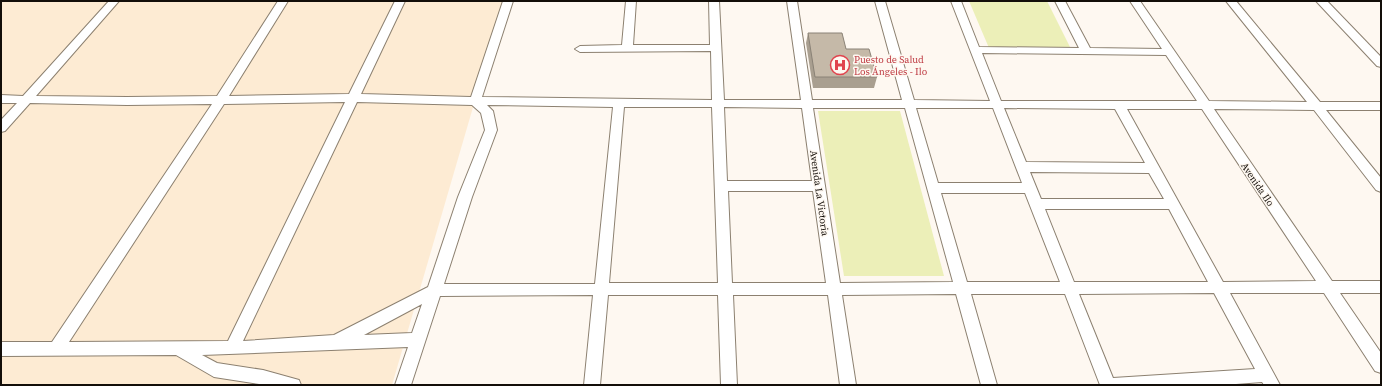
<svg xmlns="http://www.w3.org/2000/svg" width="1382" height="386" viewBox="0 0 1382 386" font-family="'Source Serif 4',serif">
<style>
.built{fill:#fdebd3}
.green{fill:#ecefb8}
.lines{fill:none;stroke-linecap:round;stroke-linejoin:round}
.minor-casing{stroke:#8c8070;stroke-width:2}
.minor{fill:#fff;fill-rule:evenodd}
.wall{fill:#a99f90}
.building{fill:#c5b9a8;stroke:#8a8276}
.labels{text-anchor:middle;stroke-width:3;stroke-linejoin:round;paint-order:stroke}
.health-label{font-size:10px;fill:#be3a42;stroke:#fef8f1;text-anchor:start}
.street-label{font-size:10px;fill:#130e09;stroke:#fef8f1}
</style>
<rect width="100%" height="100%" fill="#fef8f1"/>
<path class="built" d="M1 1H504L392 385H1Z"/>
<g class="green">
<path d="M969 1H1047L1071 49 989 48Z"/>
<path d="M818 111H900L944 276H844Z"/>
</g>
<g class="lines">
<g class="minor-casing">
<g id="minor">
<path d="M109 1H119L36 96 127 97 217 96 278 1H288L229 96 349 94 395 1H405L361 94 471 97 503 1H513L482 97 712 100 711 51 580 52 575 49 580 46 622 45 626 1H636L633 45H710L709 1H719L724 100H801L787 1H797L812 100H902L875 1H885L914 100 990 101 951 1H961L979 47 1079 48 1055 1H1065L1090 48 1162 49 1130 1H1140L1209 101 1307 102 1226 1H1236L1320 102H1381V110H1326L1381 178V192L1376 190 1314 110 1214 109 1332 281H1381V293H1340L1381 353V373L1375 371 1324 293H1230L1280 385H1264L1262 382 1223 385H1100L1065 294H971L997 385H981L956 294 842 295 856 385H840L828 295H733L737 385H721L718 295H608L600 385H584L593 295 440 296 411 385H395L408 347 202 355 217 363 263 370 299 380 301 385H266L214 377 176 355 1 356V342H52L212 104 127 105 30 103 5 131 1 132V120L17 103H1V95L23 96ZM982 53 1166 55 1197 101H1001ZM345 102 228 341 69 342 224 104ZM357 102 472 105 481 113 485 130 458 197 428 287 334 335 243 341ZM487 105 613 107 595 284H444L472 197 497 130 493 111ZM624 107H712L718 283H609ZM724 107 802 108 812 181H727ZM813 108H905L953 282 840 283ZM916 108H993L1022 183H938ZM1004 108 1115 109 1145 163 1026 162ZM1127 109H1202L1316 281 1223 282ZM1030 172 1149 173 1164 199H1041ZM728 191H813L826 283H732ZM941 193H1025L1060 282H967ZM1045 209H1169L1208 282H1074ZM1214 293 1255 369 1113 378 1079 294ZM422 304 412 333 364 335Z"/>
<path d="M1316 1H1327L1381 57V67L1377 66Z"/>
</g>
</g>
<use href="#minor" class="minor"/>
</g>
<path class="wall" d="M808 33 846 49 877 77 874 88H813L806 43Z"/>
<path class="building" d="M808 33H842L846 49H869L877 77H815Z"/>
<defs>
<g id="hospital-ring" transform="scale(1)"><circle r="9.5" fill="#fef8f1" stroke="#e0444e" stroke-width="1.5"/><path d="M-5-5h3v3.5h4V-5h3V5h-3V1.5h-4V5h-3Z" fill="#e0444e"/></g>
</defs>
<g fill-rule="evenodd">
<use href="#hospital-ring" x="840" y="65"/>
</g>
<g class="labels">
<g class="health-label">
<text x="854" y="63">Puesto de Salud<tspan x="854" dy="12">Los Ángeles - Ilo</tspan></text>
</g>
<g class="street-label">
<text transform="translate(1258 184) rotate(56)" y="4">Avenida Ilo</text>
<text transform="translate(820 193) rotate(82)" y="4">Avenida La Victoria</text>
</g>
</g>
<rect width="1382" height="386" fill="none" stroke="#130e09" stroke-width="4"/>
</svg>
